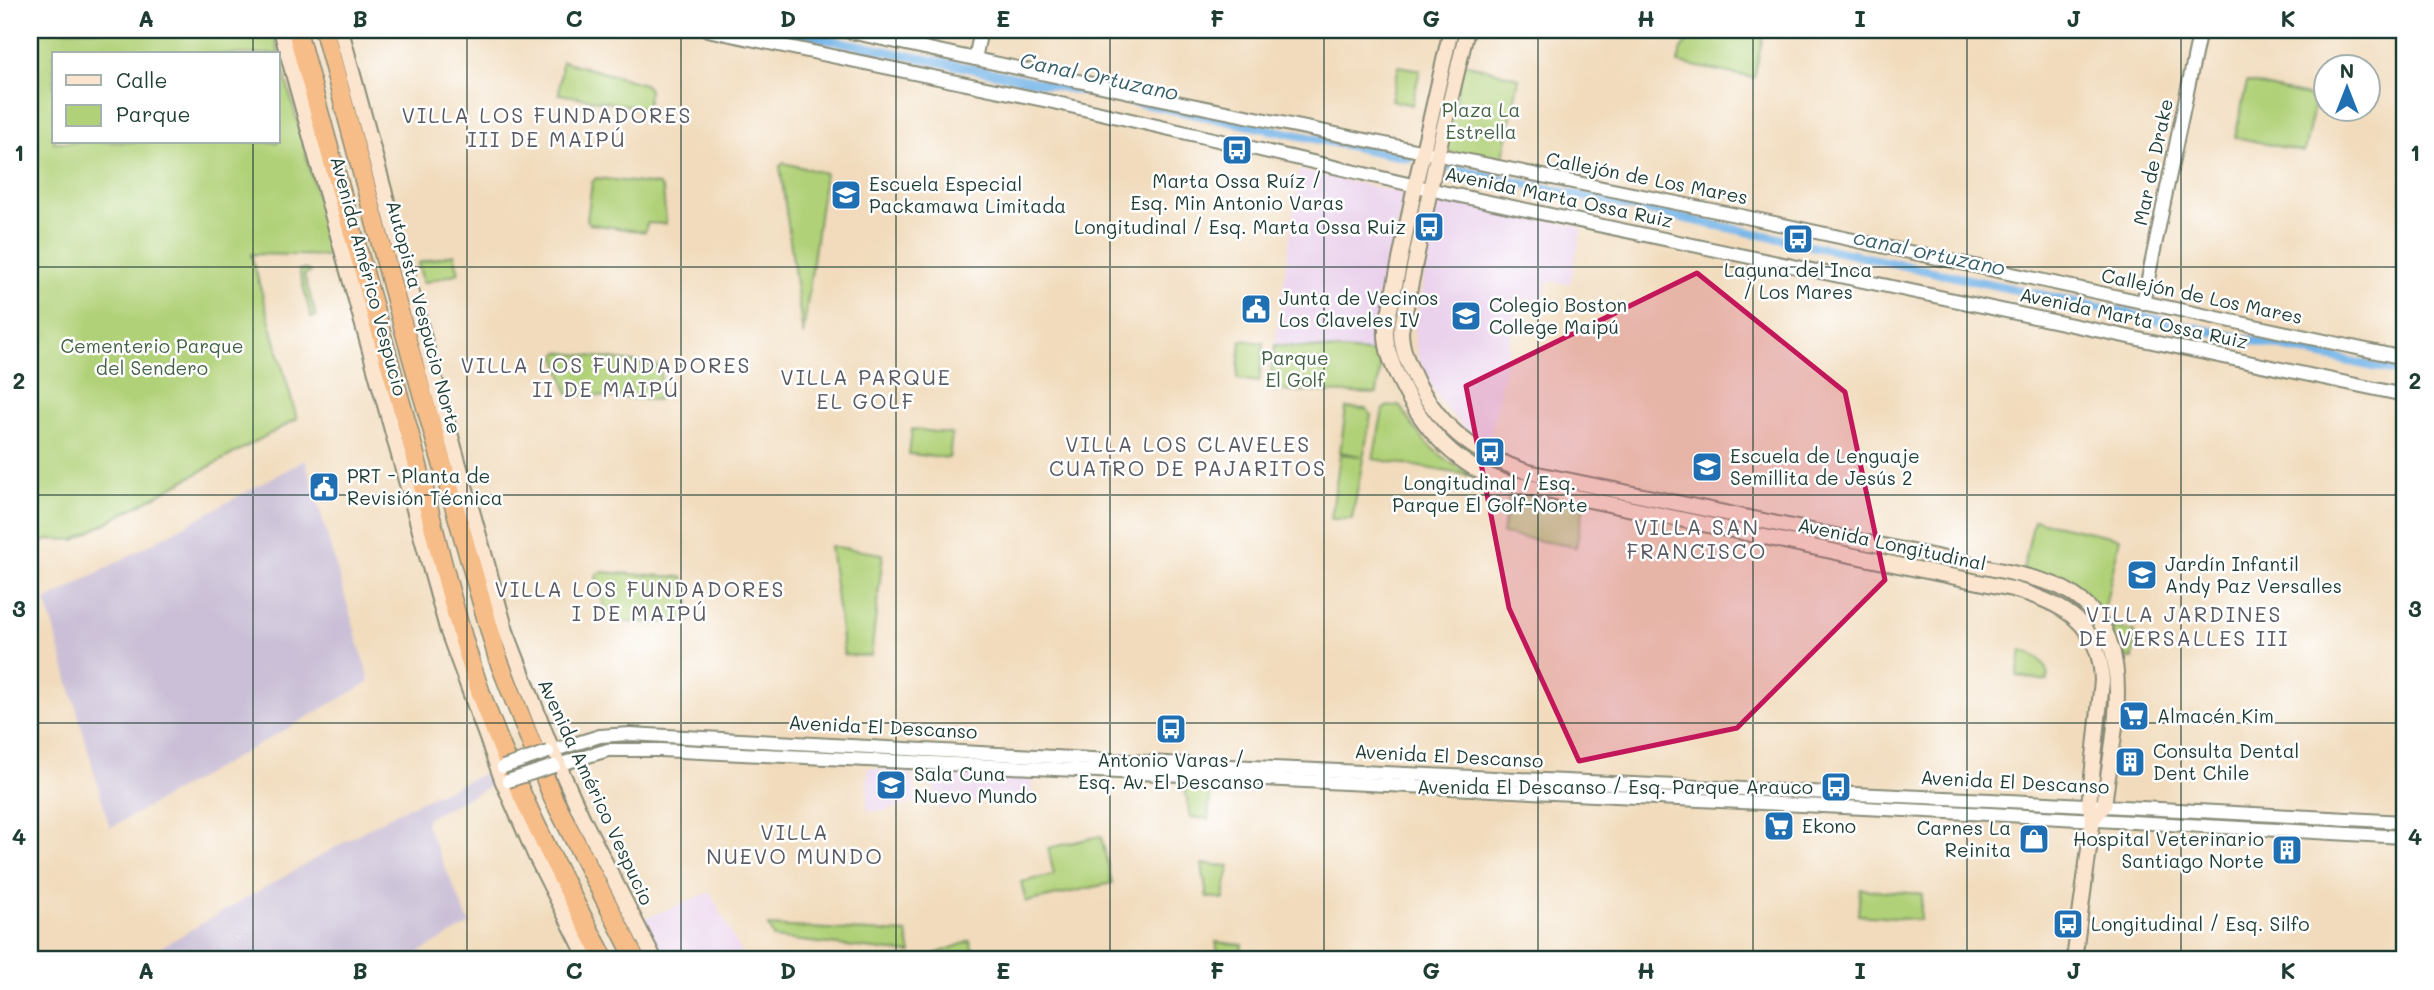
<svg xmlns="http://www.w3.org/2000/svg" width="2434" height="990" viewBox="0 0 2434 990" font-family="Mali,sans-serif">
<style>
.built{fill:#ead1ec}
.industrial{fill:#cabfd6}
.green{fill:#b1d178;stroke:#688756;stroke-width:2;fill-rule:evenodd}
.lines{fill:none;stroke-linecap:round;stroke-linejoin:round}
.canal{stroke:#72b3e7;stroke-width:9}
.tertiary-casing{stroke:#888c78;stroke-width:16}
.secondary-casing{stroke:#888c78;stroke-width:18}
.motorway-casing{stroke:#888c78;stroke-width:21}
.tertiary{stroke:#fff;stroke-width:12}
.secondary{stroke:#fce5cf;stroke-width:14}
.motorway{stroke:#f7bd88;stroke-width:18}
.tertiary-bridge-casing{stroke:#888c78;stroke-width:16;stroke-linecap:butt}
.tertiary-bridge{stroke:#fff;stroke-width:12}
.marked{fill:#c2185b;fill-opacity:0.2;stroke:#c2185b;stroke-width:5;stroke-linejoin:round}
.grid{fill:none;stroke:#1f3d34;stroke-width:2;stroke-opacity:0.55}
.labels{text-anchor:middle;stroke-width:5;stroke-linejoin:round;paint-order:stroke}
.park-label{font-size:19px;fill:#446245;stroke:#fff}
.street-label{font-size:19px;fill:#1f3d34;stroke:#fff}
.poi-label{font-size:19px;fill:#1f3d34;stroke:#fff;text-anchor:start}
.water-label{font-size:21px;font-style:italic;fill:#38606a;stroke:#fff}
.neighbourhood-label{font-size:21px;letter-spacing:2px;fill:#5a5a63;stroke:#fff}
.neatline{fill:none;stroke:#1f3d34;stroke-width:2.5}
.grid-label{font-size:23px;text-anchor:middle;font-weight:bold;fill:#1f3d34}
</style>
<rect width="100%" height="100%" fill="#fff"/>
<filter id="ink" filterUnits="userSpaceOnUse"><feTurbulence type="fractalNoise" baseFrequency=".0143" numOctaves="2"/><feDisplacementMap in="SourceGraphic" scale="14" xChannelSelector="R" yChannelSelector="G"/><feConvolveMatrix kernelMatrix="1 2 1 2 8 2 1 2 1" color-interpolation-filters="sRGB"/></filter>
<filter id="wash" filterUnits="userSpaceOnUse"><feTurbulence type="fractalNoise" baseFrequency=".00686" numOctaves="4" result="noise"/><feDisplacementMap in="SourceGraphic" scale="28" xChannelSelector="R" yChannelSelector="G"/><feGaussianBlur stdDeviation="1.57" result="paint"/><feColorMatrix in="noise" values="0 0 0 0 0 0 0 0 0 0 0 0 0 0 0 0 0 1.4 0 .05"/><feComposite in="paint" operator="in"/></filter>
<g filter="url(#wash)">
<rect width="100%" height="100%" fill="#f1dbbc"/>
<g class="built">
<path d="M1299 170 1401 193 1403 201 1373 341 1379 353 1275 345Z"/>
<path d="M1439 195 1582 227 1570 284 1548 281 1543 302 1519 297 1489 444 1464 428 1443 405 1427 379 1419 361 1415 342 1414 330Z"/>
<path d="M868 768 909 770 919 801 884 811 867 810Z"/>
<path d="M932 772 1031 779 1034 791 940 810 930 776Z"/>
<path d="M710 892 745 960H659L639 921Z"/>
</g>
<g class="industrial">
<path d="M305 460 370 682 110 828 46 601Z"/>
<path d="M487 772 492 785 427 818 426 824 470 924 405 960H160L154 951 397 812Z"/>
</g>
<g class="green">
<path d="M30 30H273L333 256 251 254 297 419 75 540 49 539 30 549ZM54 54H278V142H54Z"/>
<path d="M1698 30H1764L1754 78 1678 63 1681 49Z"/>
<path d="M562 61 644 84 649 89 647 109 559 94Z"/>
<path d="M1463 63 1519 78 1503 157 1504 164 1444 151Z"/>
<path d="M1399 66 1420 70 1412 105 1391 100Z"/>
<path d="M2247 82 2316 98 2304 152 2235 137Z"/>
<path d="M784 163 825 173 803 335 780 166Z"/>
<path d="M596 178 659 185 663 190 666 224 647 223 645 232 590 224 587 220 592 183Z"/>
<path d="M454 254 459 273 423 283 418 263Z"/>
<path d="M304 269 311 272 304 275 316 316 311 317 299 270Z"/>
<path d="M1241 340 1264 343 1259 382 1237 379Z"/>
<path d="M1275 345 1379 353 1381 362 1377 394 1268 390Z"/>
<path d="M559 352 656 365 660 369 662 396 657 400 568 394 556 356Z"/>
<path d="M1399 405C1405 412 1409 421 1415 429 1430 450 1450 464 1473 476L1373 459 1383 410 1386 407Z"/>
<path d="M1346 408 1367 409 1371 415 1352 519H1331L1340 454 1361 456 1340 452Z"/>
<path d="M912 429 952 434 949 458 909 454Z"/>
<path d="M1510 492 1584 505 1576 547 1502 534Z"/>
<path d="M2034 520 2120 538 2104 611 2101 612 2023 569Z"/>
<path d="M830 546 883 554 871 656 844 655Z"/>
<path d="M600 572 682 577 688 584 691 620 686 623 623 622C603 617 601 597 596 579L597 574Z"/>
<path d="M2113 627 2135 632 2133 659 2118 657 2111 636Z"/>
<path d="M2022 650C2038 656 2048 663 2048 681L2017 676Z"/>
<path d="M1184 783H1211L1208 819 1190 817Z"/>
<path d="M2112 812 2359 825V831L2110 818Z"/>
<path d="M1101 836 1112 883 1026 902 1021 882 1054 875 1048 848Z"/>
<path d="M1202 864 1229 866 1224 899 1207 897Z"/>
<path d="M1860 889 1922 894 1920 920 1858 915Z"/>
<path d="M768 926 907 933 911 953 774 938Z"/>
<path d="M970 941 976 960H934L933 955Z"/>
<path d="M1216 942 1242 945 1240 960H1219Z"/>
</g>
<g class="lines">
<g class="canal">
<path d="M783 30 1409 158"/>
<path d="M1446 167 2404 373"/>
</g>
</g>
</g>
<g filter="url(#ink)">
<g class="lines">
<g class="tertiary-casing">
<g id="tertiary">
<path d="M707 30 1053 102 1451 194 2404 395"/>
<path d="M841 30 1157 98 1746 217 2404 358"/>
<path d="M975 59 981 30"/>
<path d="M2143 303 2200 30"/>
<path d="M548 752 600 736 630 734 1184 764 1990 800 2404 822"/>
<path d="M554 766 608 750H660L1989 814 2404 837"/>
</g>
</g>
<g class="secondary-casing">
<g id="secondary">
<path d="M281 30 448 632 503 782 535 855 588 960"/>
<path d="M341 30 439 394 506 631 552 750 583 819 655 960"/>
<path d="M1451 30 1415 186 1386 329C1385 348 1392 365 1400 381 1422 427 1455 465 1504 482L2012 589C2061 602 2101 623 2102 681L2089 805 2093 819 2074 960"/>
<path d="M1467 30 1437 156 1401 331C1401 350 1409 365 1417 382 1442 429 1477 456 1528 472L2008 572C2025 576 2044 580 2060 587 2145 628 2112 733 2104 806L2093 819"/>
</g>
</g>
<g class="motorway-casing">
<g id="motorway">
<path d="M297 30C330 156 367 281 402 407 427 493 444 581 472 667 505 769 555 866 605 960"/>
<path d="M324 30 404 330 498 659 553 798 636 960"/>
</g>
</g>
<use href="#tertiary" class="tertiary"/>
<use href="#secondary" class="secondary"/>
<use href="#motorway" class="motorway"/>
<g class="tertiary-bridge-casing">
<g id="tertiary-bridge">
<path d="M503 767 548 752"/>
<path d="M508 781 554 766"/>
</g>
</g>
<use href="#tertiary-bridge" class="tertiary-bridge"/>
</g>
</g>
<path class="marked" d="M1697 273 1845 392 1885 580 1737 728 1579 761 1509 608 1466 386Z"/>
<path class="grid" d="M253 30V54M467 30V960M681 30V960M896 30V960M1110 30V960M1324 30V960M1538 30V960M1753 30V960M1967 30V960M2181 30V960M253 142V960M30 267H2404M30 495H2404M30 723H2404"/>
<defs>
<g id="bus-square" transform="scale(1.575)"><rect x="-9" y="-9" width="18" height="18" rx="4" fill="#1f6fb2" stroke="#fff"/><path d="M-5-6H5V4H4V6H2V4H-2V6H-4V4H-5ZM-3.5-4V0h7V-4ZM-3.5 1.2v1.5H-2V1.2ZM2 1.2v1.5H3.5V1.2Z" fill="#fff"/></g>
<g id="school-square" transform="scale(1.575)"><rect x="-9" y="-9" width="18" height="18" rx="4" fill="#1f6fb2" stroke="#fff"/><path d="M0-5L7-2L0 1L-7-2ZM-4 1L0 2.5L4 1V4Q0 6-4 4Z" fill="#fff"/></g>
<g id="civic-square" transform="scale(1.575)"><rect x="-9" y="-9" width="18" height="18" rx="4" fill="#1f6fb2" stroke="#fff"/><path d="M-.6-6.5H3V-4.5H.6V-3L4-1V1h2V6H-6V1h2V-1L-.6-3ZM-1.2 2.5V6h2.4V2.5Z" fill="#fff"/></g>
<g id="supermarket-square" transform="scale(1.575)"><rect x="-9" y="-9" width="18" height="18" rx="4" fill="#1f6fb2" stroke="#fff"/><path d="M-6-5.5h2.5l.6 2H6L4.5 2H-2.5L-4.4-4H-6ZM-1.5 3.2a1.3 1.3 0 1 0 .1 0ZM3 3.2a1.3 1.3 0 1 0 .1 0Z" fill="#fff"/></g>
<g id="building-square" transform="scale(1.575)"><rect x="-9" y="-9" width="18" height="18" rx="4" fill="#1f6fb2" stroke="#fff"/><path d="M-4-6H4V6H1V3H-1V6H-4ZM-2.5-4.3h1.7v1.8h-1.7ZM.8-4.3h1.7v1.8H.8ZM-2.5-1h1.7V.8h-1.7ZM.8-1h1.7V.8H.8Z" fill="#fff"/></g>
<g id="shop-square" transform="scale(1.575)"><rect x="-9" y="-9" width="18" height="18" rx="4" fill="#1f6fb2" stroke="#fff"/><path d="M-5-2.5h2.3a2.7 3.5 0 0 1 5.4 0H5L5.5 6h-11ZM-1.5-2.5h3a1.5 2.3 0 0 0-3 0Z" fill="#fff"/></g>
</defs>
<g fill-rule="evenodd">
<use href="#bus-square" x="1237" y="150"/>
<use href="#school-square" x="846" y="195"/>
<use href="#bus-square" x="1429" y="227"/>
<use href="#bus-square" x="1798" y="239"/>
<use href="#civic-square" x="1256" y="309"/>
<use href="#school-square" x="1466" y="316"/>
<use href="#bus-square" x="1490" y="452"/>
<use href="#school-square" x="1707" y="467"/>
<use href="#civic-square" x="324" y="487"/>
<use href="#school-square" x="2142" y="575"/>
<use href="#supermarket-square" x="2134" y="716"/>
<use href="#bus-square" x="1171" y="729"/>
<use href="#building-square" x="2130" y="762"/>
<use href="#school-square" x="891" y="785"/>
<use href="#bus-square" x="1836" y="787"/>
<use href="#supermarket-square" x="1779" y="826"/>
<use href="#shop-square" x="2034" y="839"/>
<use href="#building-square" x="2287" y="850"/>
<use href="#bus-square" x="2068" y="924"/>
</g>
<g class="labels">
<g class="park-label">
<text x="1481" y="117">Plaza La<tspan x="1481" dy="22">Estrella</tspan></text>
<text x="152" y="353">Cementerio Parque<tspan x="152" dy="22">del Sendero</tspan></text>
<text x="1295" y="365">Parque<tspan x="1295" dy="22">El Golf</tspan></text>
</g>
<g class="street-label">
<text transform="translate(2153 162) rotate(-78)" y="7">Mar de Drake</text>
<text transform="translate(1647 178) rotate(11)" y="7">Callejón de Los Mares</text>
<text transform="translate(1559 197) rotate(12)" y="7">Avenida Marta Ossa Ruiz</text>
<text transform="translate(369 276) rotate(75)" y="7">Avenida Américo Vespucio</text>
<text transform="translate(2202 296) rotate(12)" y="7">Callejón de Los Mares</text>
<text transform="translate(424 317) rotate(75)" y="7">Autopista Vespucio Norte</text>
<text transform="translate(2134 318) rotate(12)" y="7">Avenida Marta Ossa Ruiz</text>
<text transform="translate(1892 544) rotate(12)" y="7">Avenida Longitudinal</text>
<text transform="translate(883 727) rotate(3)" y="7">Avenida El Descanso</text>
<text transform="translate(1449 756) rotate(3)" y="7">Avenida El Descanso</text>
<text transform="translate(2015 782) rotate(3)" y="7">Avenida El Descanso</text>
<text transform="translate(596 792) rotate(65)" y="7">Avenida Américo Vespucio</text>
</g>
<g class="poi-label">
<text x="1237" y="188" text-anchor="middle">Marta Ossa Ruíz /<tspan x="1237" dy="22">Esq. Min Antonio Varas</tspan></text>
<text x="869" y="191">Escuela Especial<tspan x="869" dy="22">Packamawa Limitada</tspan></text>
<text x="1406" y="234" text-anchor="end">Longitudinal / Esq. Marta Ossa Ruiz</text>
<text x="1798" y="277" text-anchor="middle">Laguna del Inca<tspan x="1798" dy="22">/ Los Mares</tspan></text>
<text x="1279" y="305">Junta de Vecinos<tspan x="1279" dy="22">Los Claveles IV</tspan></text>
<text x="1489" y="312">Colegio Boston<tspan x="1489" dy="22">College Maipú</tspan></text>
<text x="1730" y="463">Escuela de Lenguaje<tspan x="1730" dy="22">Semillita de Jesús 2</tspan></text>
<text x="347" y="483">PRT - Planta de<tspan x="347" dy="22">Revisión Técnica</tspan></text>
<text x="1490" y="490" text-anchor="middle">Longitudinal / Esq.<tspan x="1490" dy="22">Parque El Golf-Norte</tspan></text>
<text x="2165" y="571">Jardín Infantil<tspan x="2165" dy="22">Andy Paz Versalles</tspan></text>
<text x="2157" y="723">Almacén Kim</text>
<text x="2153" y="758">Consulta Dental<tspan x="2153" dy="22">Dent Chile</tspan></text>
<text x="1171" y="767" text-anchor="middle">Antonio Varas /<tspan x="1171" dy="22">Esq. Av. El Descanso</tspan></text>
<text x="914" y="781">Sala Cuna<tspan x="914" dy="22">Nuevo Mundo</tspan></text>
<text x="1813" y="794" text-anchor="end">Avenida El Descanso / Esq. Parque Arauco</text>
<text x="1802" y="833">Ekono</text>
<text x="2011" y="835" text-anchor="end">Carnes La<tspan x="2011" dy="22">Reinita</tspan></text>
<text x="2264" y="846" text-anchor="end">Hospital Veterinario<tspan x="2264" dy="22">Santiago Norte</tspan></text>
<text x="2091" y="931">Longitudinal / Esq. Silfo</text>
</g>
<g class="water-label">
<text transform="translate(1099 77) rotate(12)" y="7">Canal Ortuzano</text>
<text transform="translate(1929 253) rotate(12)" y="7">canal ortuzano</text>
</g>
<g class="neighbourhood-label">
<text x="547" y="123">VILLA LOS FUNDADORES<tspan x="547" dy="24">III DE MAIPÚ</tspan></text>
<text x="606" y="373">VILLA LOS FUNDADORES<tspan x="606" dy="24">II DE MAIPÚ</tspan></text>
<text x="866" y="385">VILLA PARQUE<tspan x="866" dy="24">EL GOLF</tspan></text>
<text x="1188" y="452">VILLA LOS CLAVELES<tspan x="1188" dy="24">CUATRO DE PAJARITOS</tspan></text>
<text x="1697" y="535">VILLA SAN<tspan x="1697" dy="24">FRANCISCO</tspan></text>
<text x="640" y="597">VILLA LOS FUNDADORES<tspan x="640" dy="24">I DE MAIPÚ</tspan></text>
<text x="2184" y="622">VILLA JARDINES<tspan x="2184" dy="24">DE VERSALLES III</tspan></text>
<text x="795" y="840">VILLA<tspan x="795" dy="24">NUEVO MUNDO</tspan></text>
</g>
</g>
<rect width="2434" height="990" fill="none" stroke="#fff" stroke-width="77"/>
<rect x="52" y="52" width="228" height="91" fill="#ffffff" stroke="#a5b1ae" stroke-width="2"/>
<rect x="66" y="75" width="35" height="10" fill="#fce5cf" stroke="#a5b1ae" stroke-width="2"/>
<text x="116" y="88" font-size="21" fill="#1f3d34">Calle</text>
<rect x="66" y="105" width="35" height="21" fill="#b1d178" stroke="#a5b1ae" stroke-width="2"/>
<text x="116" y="122" font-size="21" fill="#1f3d34">Parque</text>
<g transform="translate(2347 88)"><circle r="33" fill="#ffffff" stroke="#a5b1ae" stroke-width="2"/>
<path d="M0-5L12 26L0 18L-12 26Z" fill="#1f6fb2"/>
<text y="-10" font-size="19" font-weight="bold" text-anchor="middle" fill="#1f3d34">N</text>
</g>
<rect x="38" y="38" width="2358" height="913" class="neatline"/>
<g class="grid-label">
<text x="146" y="27">A</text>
<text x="360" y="27">B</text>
<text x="574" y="27">C</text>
<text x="788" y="27">D</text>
<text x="1003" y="27">E</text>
<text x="1217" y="27">F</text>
<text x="1431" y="27">G</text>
<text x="1646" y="27">H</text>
<text x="1860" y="27">I</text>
<text x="2074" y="27">J</text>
<text x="2288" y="27">K</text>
<text x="19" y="161">1</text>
<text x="2415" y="161">1</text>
<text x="19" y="389">2</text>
<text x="2415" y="389">2</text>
<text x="19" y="617">3</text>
<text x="2415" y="617">3</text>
<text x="19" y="845">4</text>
<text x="2415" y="845">4</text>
<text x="146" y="979">A</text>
<text x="360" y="979">B</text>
<text x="574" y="979">C</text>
<text x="788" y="979">D</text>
<text x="1003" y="979">E</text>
<text x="1217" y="979">F</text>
<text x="1431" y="979">G</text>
<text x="1646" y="979">H</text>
<text x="1860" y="979">I</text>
<text x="2074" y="979">J</text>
<text x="2288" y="979">K</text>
</g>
</svg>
